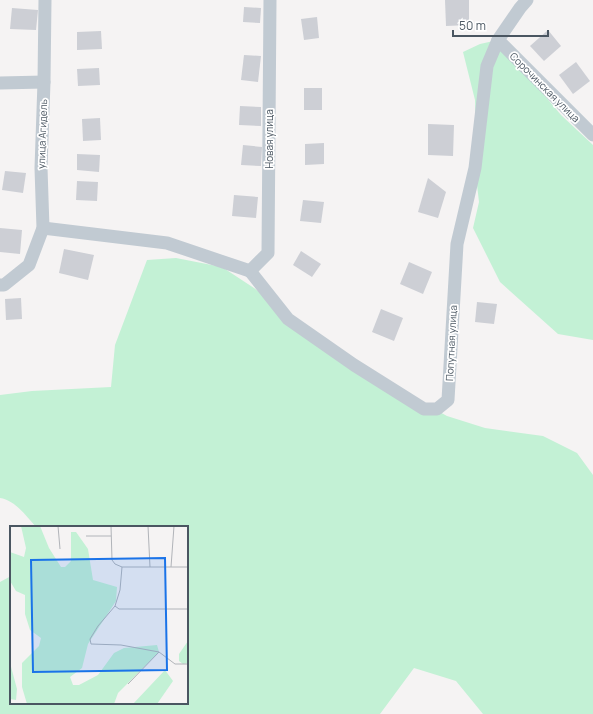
<svg xmlns="http://www.w3.org/2000/svg" width="593" height="714" viewBox="0 0 593 714" font-family="Manrope,sans-serif">
<style>
.green{fill:#c3f1d5}
.building{fill:#cdcfd5}
.lines{fill:none;stroke-linecap:round;stroke-linejoin:round}
.minor{stroke:#c1cad2;stroke-width:13}
.labels{text-anchor:middle;stroke-width:3.5;stroke-linejoin:round;paint-order:stroke}
.street-label{font-size:10px;fill:#4a5661;stroke:#fff}
.inset-road{fill:none;stroke:#b1b4b9;stroke-width:1}
.view{fill:#1a73e8;fill-opacity:0.15;stroke:#1a73e8;stroke-width:2}
.inset-edge{fill:none;stroke:#4a5661;stroke-width:2}
</style>
<rect width="100%" height="100%" fill="#f5f3f3"/>
<g class="green">
<path d="M498 40 561 115 593 145V340L558 334 500 282 473 228 479 202 475 168 476 153 475 100 463 52 480 44Z"/>
<path d="M176 258 222 267 254 288 354 365 447 416 485 428 543 436 577 453 593 475V714H483L456 681 414 668 380 714H0V582L11 576V703H187V527H36C26 516 15 500 0 498V395L32 391 111 387 115 345 147 260Z"/>
</g>
<g class="building">
<path d="M445 0H469V25L446 26Z"/>
<path d="M244 7 261 8 260 23 243 22Z"/>
<path d="M12 8 38 10 36 30 10 29Z"/>
<path d="M317 17 319 38 304 40 301 19Z"/>
<path d="M548 30 561 46 544 61 530 46Z"/>
<path d="M101 31 102 49 77 50V32Z"/>
<path d="M244 55 261 56 258 82 241 80Z"/>
<path d="M576 62 590 81 573 94 559 75Z"/>
<path d="M99 68 100 85 78 86 77 69Z"/>
<rect x="304" y="88" width="18" height="22"/>
<path d="M240 106 261 107V126L239 125Z"/>
<path d="M100 118 101 140 83 141 82 119Z"/>
<path d="M428 124 454 125 453 156 428 155Z"/>
<path d="M324 143V164L305 165V144Z"/>
<path d="M243 145 262 147 261 166 241 165Z"/>
<path d="M77 154 100 155 99 172 77 170Z"/>
<path d="M5 171 26 173 23 193 2 190Z"/>
<path d="M428 178 446 192 438 218 418 212Z"/>
<path d="M77 181 98 182 97 201 76 200Z"/>
<path d="M234 195 258 197 256 218 232 216Z"/>
<path d="M303 200 324 202 321 223 300 221Z"/>
<path d="M0 228 22 230 20 254 0 252Z"/>
<path d="M64 249 94 255 88 280 59 273Z"/>
<path d="M301 251 321 264 312 277 293 265Z"/>
<path d="M409 262 432 272 423 294 400 284Z"/>
<path d="M21 298 22 319 6 320 5 299Z"/>
<path d="M477 302 497 304 494 324 475 322Z"/>
<path d="M381 309 403 318 394 341 372 332Z"/>
</g>
<g class="lines">
<g class="minor">
<path d="M527 0 520 8 498 40 593 135"/>
<path d="M0 83 44 82"/>
<path d="M43 228 167 243 250 271"/>
<path d="M250 271 288 319 354 365 424 409H437L448 400 457 244 475 168 487 66 498 40"/>
<path d="M250 271 268 253 270 0"/>
<path d="M0 285H4L29 265 43 228 41 168 44 82 45 0"/>
</g>
</g>
<g class="labels">
<g class="street-label">
<text transform="translate(545 87) rotate(45)" y="4">Сорочинская улица</text>
<text transform="translate(42 134) rotate(-88)" y="4">улица Агидель</text>
<text transform="translate(269 139) rotate(-90)" y="4">Новая улица</text>
<text transform="translate(451 343) rotate(-87)" y="4">Попутная улица</text>
</g>
</g>
<g transform="translate(10 526)">
<rect width="178" height="178" fill="#f5f3f3"/>
<path d="M11 0H30L39 22 51 41H55L61 35V6H66L78 23 83 54 107 61 106 75 78 118 72 142 60 151 63 159H69L88 149 104 127 114 122 147 119 149 126 108 167 104 178H17L12 161V137L29 120 31 112 20 104 15 88V69L6 65 0 55V26L14 31 16 22ZM178 115V137L173 138 169 135V128ZM0 137 7 163 6 174 0 173ZM155 144 163 155 147 178H123Z" fill="#c3f1d5"/>
<path class="inset-road" d="M48 0 50 23M101 0 102 34 105 38 112 41H178M138 0 140 41M76 10H101M161 41 164 0M105 80 88 100 80 113 81 118 111 119 149 126M105 80 109 83H178M105 80 110 64 112 41M118 158 149 126 165 138H178"/>
<path class="view" d="M155 32 157 144 23 146 21 34Z"/>
<rect width="178" height="178" class="inset-edge"/>
</g>
<path d="M453 30v6h95v-6" fill="none" stroke="#4a5661" stroke-width="2"/>
<text x="459" y="30" font-size="12" fill="#4a5661" stroke="#ffffff" stroke-width="3" paint-order="stroke">50 m</text>
</svg>
